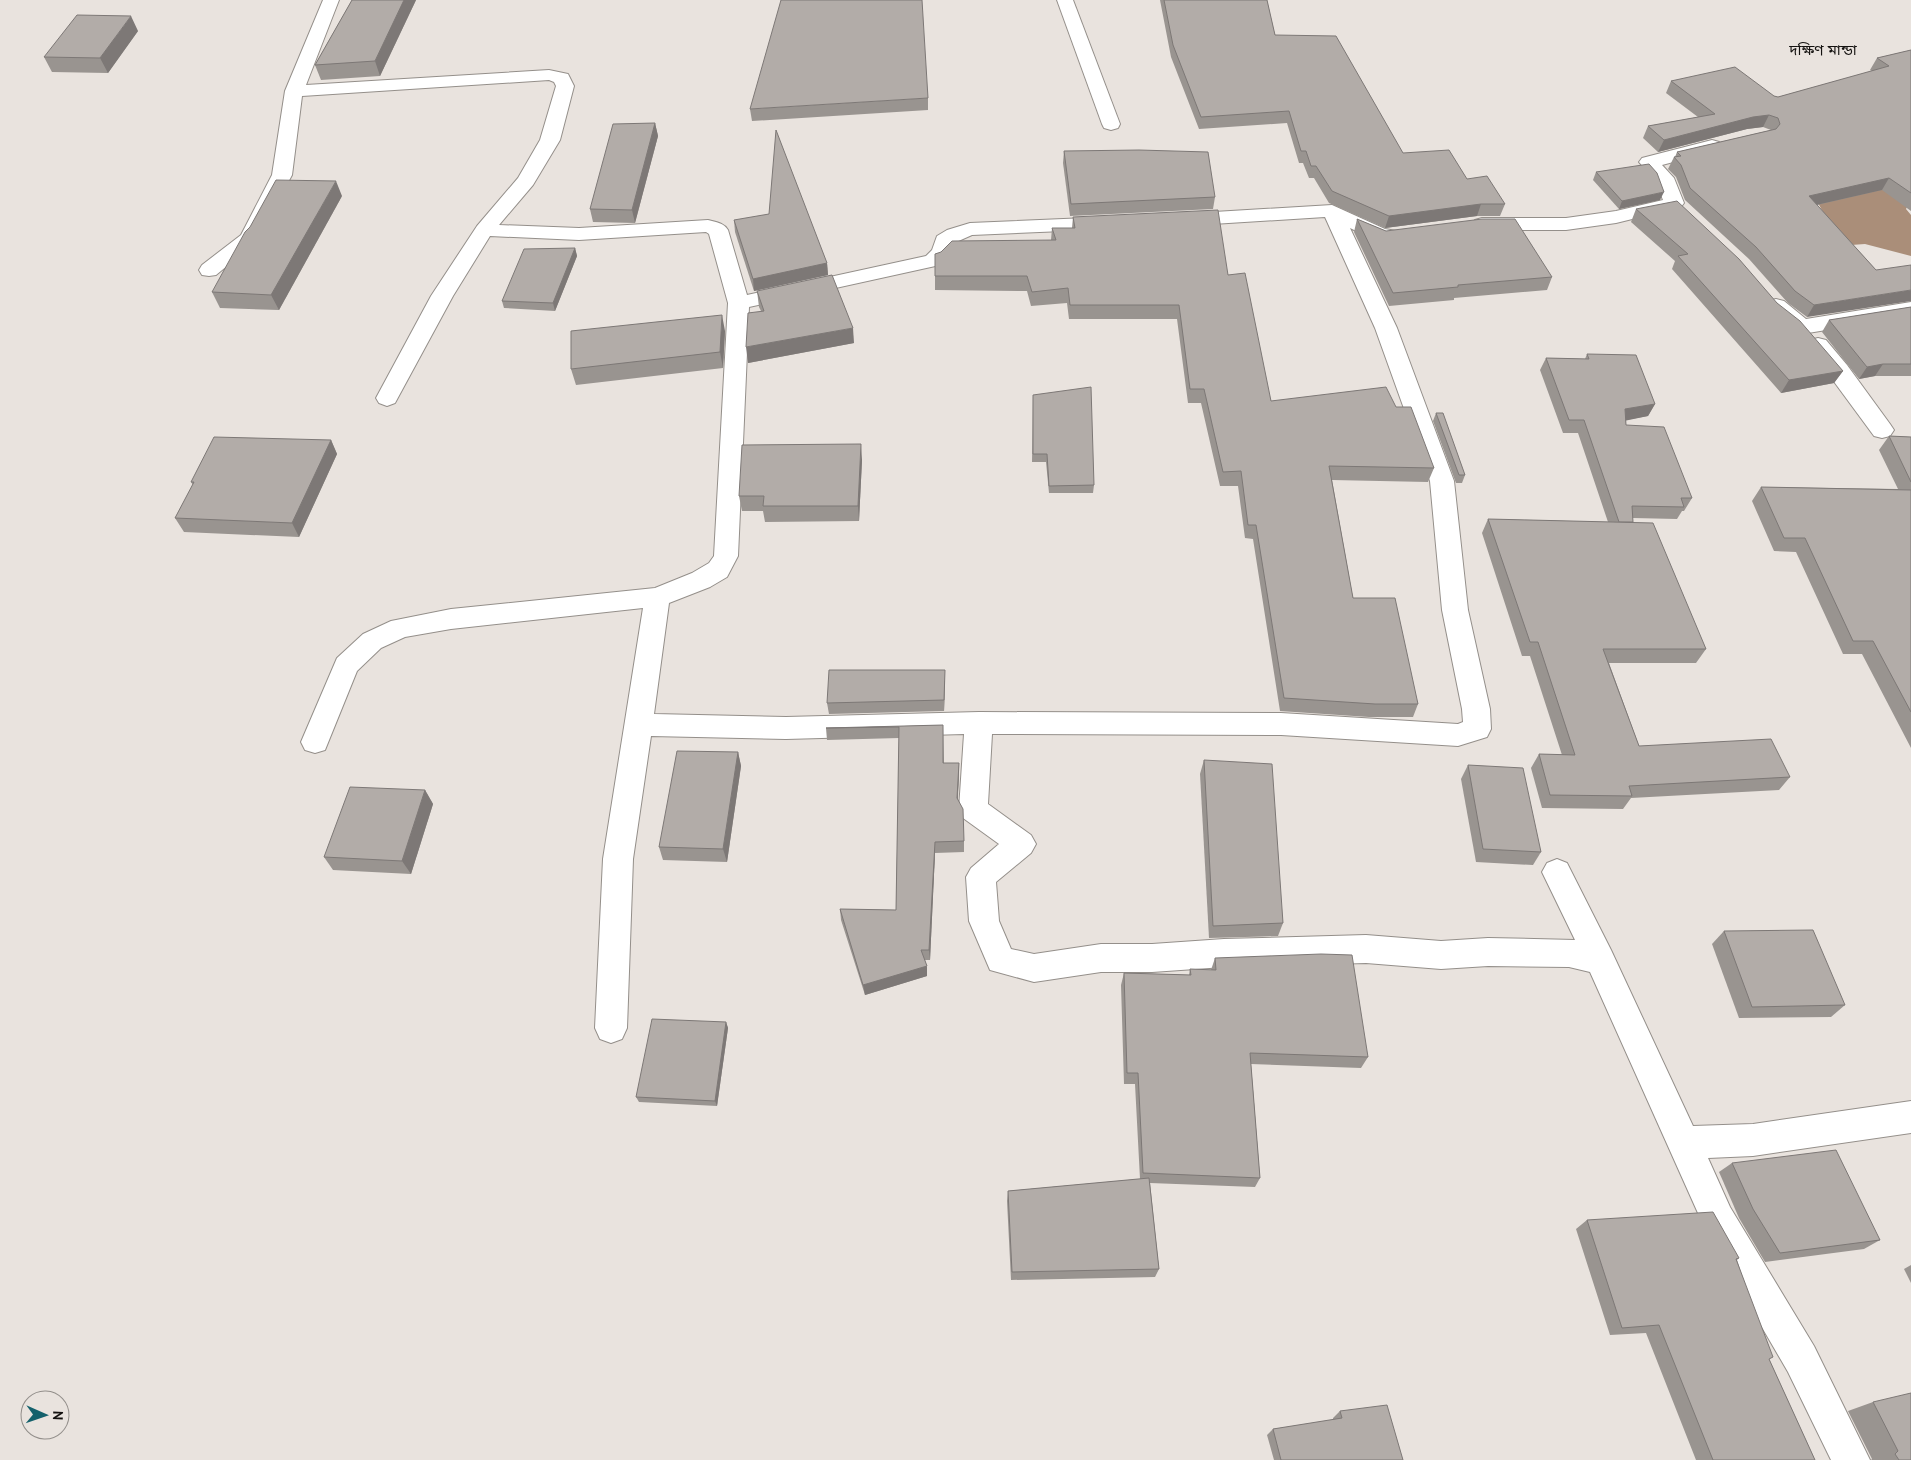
<svg xmlns="http://www.w3.org/2000/svg" width="1911" height="1460" viewBox="0 0 1911 1460" font-family="'PT Sans','Noto Sans Bengali',sans-serif">
<style>
.water{fill:#aa8e79}
.lines{fill:none;stroke-linecap:round;stroke-linejoin:round}
.minor-casing{stroke:#948f8a;stroke-width:2}
.minor{fill:#fff;fill-rule:evenodd}
.wall{fill:#999490}
.shaded-wall{fill:#7d7876}
.building{fill:#b2aca8;stroke:#7d7876}
.labels{text-anchor:middle;stroke-width:4.5;stroke-linejoin:round;paint-order:stroke}
.far-quarter-label{font-size:15px;fill:#13110f;stroke:#e9e3de}
</style>
<rect width="100%" height="100%" fill="#e9e3de"/>
<path class="water" d="M1857 172 1909 203 1906 209 1911 215V256L1865 244 1851 245 1831 226 1814 196Z"/>
<g class="lines">
<g class="minor-casing">
<g id="minor">
<path d="M323 0H339L306 85 549 70 568 74 574 86 560 140 533 185 499 225 579 228 708 220C716 222 724 223 728 230L747 295 926 256 932 250 937 236 947 230 970 223 1111 217 1118 219 1121 223 1118 227 1111 229 972 235 954 243 952 252 940 265 749 307 738 556 727 577 710 587 669 603 654 714 786 717 979 712 1281 713 1458 724 1463 722 1462 709 1442 610 1430 481 1375 328 1325 217 1181 226 1174 224 1171 220 1174 216 1181 214 1332 205 1385 229 1396 231 1399 235 1396 239 1382 242 1375 240 1350 228 1397 328 1454 481 1468 610 1490 709 1491 729 1487 737 1458 746 1281 735 992 734 988 804 1031 835 1036 844 1031 853 996 882 999 921 1011 949 1034 954 1101 944H1152L1224 939 1366 935 1441 941 1488 938 1575 940 1542 872 1547 863 1557 859 1567 863 1611 950 1693 1126 1753 1124 1911 1101V1133L1753 1156 1708 1158 1730 1207 1814 1346 1870 1460H1831L1788 1372 1706 1231 1590 972 1569 967 1488 966 1441 969 1366 963 1224 967 1152 972H1101L1034 982 990 970 969 921 966 877 971 868 999 844 963 818 959 809 964 734 786 739 651 736 633 859 627 1028 622 1039 611 1043 600 1039 595 1028 603 859 643 608 451 629 405 637 381 648 357 671 325 750 315 753 305 750 301 742 337 658 363 634 391 621 451 609 655 588 692 573 709 563 714 556 728 303 709 234 706 232 579 240 490 236 453 296 395 403 387 406 379 403 376 398 431 296 477 226 518 178 540 140 556 86 554 82 549 80 302 96 292 175 256 242 216 275 209 276 202 275 199 270 202 265 241 235 272 175 285 91Z"/>
<path d="M1057 0H1073L1120 124 1118 128 1111 130 1104 128 1102 124Z"/>
<path d="M1712 140 1719 142 1722 146 1719 150 1662 165 1674 178 1684 203 1681 207 1616 223 1566 230H1482L1475 228 1472 224 1475 220 1482 218H1566L1616 211 1663 200 1655 180 1639 162 1642 158Z"/>
<path d="M1776 299 1784 301 1806 319 1911 302V316L1802 334C1789 331 1773 317 1765 306L1768 301Z"/>
<path d="M1818 338 1826 340 1847 365 1890 424 1894 430 1890 436 1882 438 1874 436 1807 345 1810 340Z"/>
</g>
</g>
<use href="#minor" class="minor"/>
</g>
<g class="wall">
<path d="M352 0H416L380 76 321 80 315 65Z"/>
<path d="M1160 0H1267L1275 35 1403 153 1467 179 1505 204 1500 216H1477L1385 228 1329 203 1314 178H1309L1303 163H1299L1287 123 1199 129 1171 57Z"/>
<path d="M138 31 108 73 52 72 44 57Z"/>
<path d="M1911 50V211L1882 190 1817 205 1876 270 1807 317 1788 303 1749 259 1685 200 1676 177 1668 169 1674 157H1675L1677 152 1771 130 1763 127 1747 129 1658 152 1643 138 1648 126 1698 117 1666 93 1671 81 1778 97 1872 71 1870 70 1877 58Z"/>
<path d="M928 98V110L752 121 750 109Z"/>
<path d="M655 123 658 136 635 223 593 222 590 209Z"/>
<path d="M1064 151 1215 197 1213 209 1070 216 1063 163Z"/>
<path d="M1596 172 1660 200 1619 209 1593 180Z"/>
<path d="M342 196 279 310 220 308 212 292Z"/>
<path d="M1636 209 1777 303 1843 371 1834 383 1781 393 1672 269 1675 261 1631 222Z"/>
<path d="M1073 217 1228 275 1271 401 1396 407 1434 468 1428 482 1332 480 1353 598 1418 704 1413 717H1369L1280 711 1253 539 1245 538 1238 486H1220L1201 403H1188L1177 319H1069L1067 303 1031 306 1027 291 935 290V254L1051 240 1052 228H1072Z"/>
<path d="M1357 219 1386 231 1552 277 1547 290 1454 298V300L1389 306 1354 232Z"/>
<path d="M734 220 827 263 828 275 754 291 735 232Z"/>
<path d="M575 248 577 256 555 311 504 308 502 301Z"/>
<path d="M757 291 854 343 748 363 761 311 759 307Z"/>
<path d="M1911 307V376H1875L1859 379 1822 332 1829 320Z"/>
<path d="M725 331 723 368 576 385 571 369Z"/>
<path d="M1587 354 1655 404 1648 416 1626 420V425L1692 498 1684 511H1682L1677 519 1633 518 1632 522 1706 649 1696 663H1609L1639 746 1790 777 1779 790 1631 798 1623 809 1542 808 1531 768 1539 754 1562 755 1530 656H1522L1482 533 1488 519 1608 522 1578 433H1563L1540 370 1546 358 1585 359Z"/>
<path d="M1033 395 1094 485 1093 493H1049L1046 462H1032Z"/>
<path d="M1436 413 1465 475 1462 483H1456L1433 421Z"/>
<path d="M1889 436 1911 437V748L1862 654H1843L1796 552 1774 551 1752 501 1761 487 1898 489 1879 450Z"/>
<path d="M331 440 337 454 299 537 184 532 175 518 193 485 191 482Z"/>
<path d="M862 460 859 521 765 522 763 511H742L739 496Z"/>
<path d="M945 681 944 711 829 714 827 703Z"/>
<path d="M943 725 944 763H959L958 799 964 841V852L935 853 930 960H925L927 976 865 995 841 920 840 909 896 910 899 738 827 740 826 728Z"/>
<path d="M738 752 741 766 727 862 663 860 659 847Z"/>
<path d="M1204 760 1283 923 1278 936 1209 938 1200 774Z"/>
<path d="M1468 765 1541 852 1533 865 1476 862 1461 779Z"/>
<path d="M425 790 433 804 411 874 333 870 324 857Z"/>
<path d="M1724 931 1845 1005 1831 1017 1739 1018 1712 944Z"/>
<path d="M1215 958 1368 1057 1361 1068 1251 1064 1260 1178 1255 1187 1150 1183 1159 1269 1155 1277 1011 1280 1007 1201 1008 1191 1140 1179 1135 1084H1124L1121 985 1124 973 1189 975 1190 969 1211 970Z"/>
<path d="M726 1022 728 1028 717 1106 639 1102 636 1097Z"/>
<path d="M1732 1163 1880 1240 1864 1249 1765 1262 1739 1218 1719 1172Z"/>
<path d="M1587 1220 1739 1258 1737 1260 1769 1359 1815 1460H1696L1646 1333 1610 1335 1576 1229Z"/>
<path d="M1911 1265V1283L1904 1269Z"/>
<path d="M1873 1402 1911 1460H1871L1872 1459 1848 1411Z"/>
<path d="M1340 1411 1403 1460H1274L1267 1435 1273 1429 1333 1420V1418Z"/>
</g>
<g class="shaded-wall">
<path d="M404 0H416L380 76 375 61Z"/>
<path d="M131 16 138 31 108 73 100 58Z"/>
<path d="M1769 115 1763 127 1747 129 1658 152 1664 140 1753 117Z"/>
<path d="M655 123 658 136 635 223 632 210Z"/>
<path d="M1889 178 1882 190 1803 208 1809 196Z"/>
<path d="M336 181 342 196 279 310 271 295Z"/>
<path d="M1664 192 1660 200 1619 209 1622 201Z"/>
<path d="M1481 204 1477 216 1385 228 1389 216Z"/>
<path d="M575 248 577 256 555 311 553 303Z"/>
<path d="M827 263 828 275 754 291 753 279Z"/>
<path d="M1911 290V301L1807 317 1814 305Z"/>
<path d="M722 315 725 331 723 368 720 352Z"/>
<path d="M853 328 854 343 748 363 746 347Z"/>
<path d="M1883 364 1875 376 1859 379 1867 367Z"/>
<path d="M1843 371 1834 383 1781 393 1789 380Z"/>
<path d="M1655 404 1648 416 1619 422 1625 409Z"/>
<path d="M331 440 337 454 299 537 292 523Z"/>
<path d="M861 444 862 460 859 521 858 506Z"/>
<path d="M945 670V681L944 711V700Z"/>
<path d="M738 752 741 766 727 862 723 849Z"/>
<path d="M959 763V775L957 809V798Z"/>
<path d="M425 790 433 804 411 874 402 861Z"/>
<path d="M935 842V853L930 960 929 950Z"/>
<path d="M927 966V976L865 995 863 985Z"/>
<path d="M726 1022 728 1028 717 1106 715 1101Z"/>
</g>
<g class="building">
<path d="M352 0H404L375 61 315 65Z"/>
<path d="M781 0H922L928 98 750 109Z"/>
<path d="M1164 0H1267L1275 35 1336 36 1403 153 1449 150 1467 179 1487 176 1505 204H1481L1389 216 1332 191 1316 166H1311L1306 151H1301L1289 111 1201 117 1173 45Z"/>
<path d="M77 15 131 16 100 58 44 57Z"/>
<path d="M1911 50V193L1889 178 1809 196 1876 270 1911 265V290L1814 305 1795 291 1756 247 1690 188 1681 165 1674 157 1681 156 1677 152 1776 129 1780 124 1778 118 1769 115 1753 117 1664 140 1648 126 1715 114 1671 81 1735 67 1774 96 1778 97 1889 66 1877 58Z"/>
<path d="M655 123 632 210 590 209 613 124Z"/>
<path d="M776 130 827 263 753 279 734 220 769 214Z"/>
<path d="M1139 150 1208 152 1215 197 1071 204 1064 151Z"/>
<path d="M1649 164 1657 173 1664 192 1622 201 1596 172Z"/>
<path d="M276 180 336 181 271 295 212 292 245 232 250 227Z"/>
<path d="M1677 201 1739 259 1777 303 1800 321 1843 371 1789 380 1678 256 1688 254 1636 209Z"/>
<path d="M1218 210 1228 275 1245 273 1271 401 1386 387 1396 407H1411L1434 468 1329 466 1353 598H1395L1418 704H1375L1284 698 1256 525H1248L1241 471 1223 472 1204 389H1190L1179 305H1070L1068 288 1032 292 1027 276H935V254L941 252 952 241 1056 240 1052 228H1075L1073 217Z"/>
<path d="M1357 219 1386 231 1482 219H1515L1552 277 1458 285V287L1393 293Z"/>
<path d="M575 248 553 303 502 301 524 249Z"/>
<path d="M832 275 853 328 746 347 748 313 764 311 757 291Z"/>
<path d="M1911 307V364H1883L1867 367 1829 320Z"/>
<path d="M722 315 720 352 571 369V331Z"/>
<path d="M1587 354 1636 355 1655 404 1625 409 1626 425 1664 427 1692 498H1681L1684 507 1632 506 1633 522H1619L1584 420H1569L1546 358 1589 359Z"/>
<path d="M1091 387 1094 485 1049 486 1047 454H1033V395Z"/>
<path d="M1436 413H1443L1465 475H1459Z"/>
<path d="M1889 436 1911 437V482Z"/>
<path d="M214 437 331 440 292 523 175 518 194 482H191Z"/>
<path d="M861 444 858 506H763L764 496H739L742 445Z"/>
<path d="M1761 487 1911 490V712L1873 641H1853L1805 538H1784Z"/>
<path d="M1488 519 1653 523 1706 649H1603L1639 746 1771 739 1790 777 1629 786 1632 796 1550 795 1539 754 1575 755 1538 642H1530Z"/>
<path d="M829 670H945L944 700 827 703Z"/>
<path d="M943 725V763H959L957 798 963 809 964 841 935 842 929 950H921L927 966 863 985 840 909 896 910 899 727 826 728Z"/>
<path d="M677 751 738 752 723 849 659 847Z"/>
<path d="M1204 760 1272 764 1283 923 1213 926Z"/>
<path d="M1468 765 1523 768 1541 852 1483 849Z"/>
<path d="M350 787 425 790 402 861 324 857Z"/>
<path d="M1813 930 1845 1005 1752 1007 1724 931Z"/>
<path d="M1321 954 1352 955 1368 1057 1250 1053 1260 1178 1143 1173 1138 1073H1127L1124 973 1191 975 1190 969 1216 970 1215 958Z"/>
<path d="M652 1019 726 1022 715 1101 636 1097Z"/>
<path d="M1836 1150 1880 1240 1780 1253 1753 1209 1732 1163Z"/>
<path d="M1149 1178 1159 1269 1012 1272 1008 1191Z"/>
<path d="M1713 1212 1739 1258 1736 1259 1773 1357 1769 1359 1815 1460H1713L1659 1325 1622 1328 1587 1220Z"/>
<path d="M1911 1393V1460H1899L1895 1454 1898 1451 1873 1402Z"/>
<path d="M1387 1405 1403 1460H1281L1273 1429 1342 1418 1340 1411Z"/>
</g>
<g class="labels">
<g class="far-quarter-label">
<text x="1823" y="55">দক্ষিণ মান্ডা</text>
</g>
</g>
<g transform="translate(45 1415) rotate(92)"><circle r="24" fill="#e9e3de" stroke="#938f8b"/>
<path d="M0-4L9 19L0 12L-9 19Z" fill="#14616c"/>
<text y="-8" font-size="14" font-weight="bold" text-anchor="middle" fill="#13110f">N</text>
</g>
</svg>
